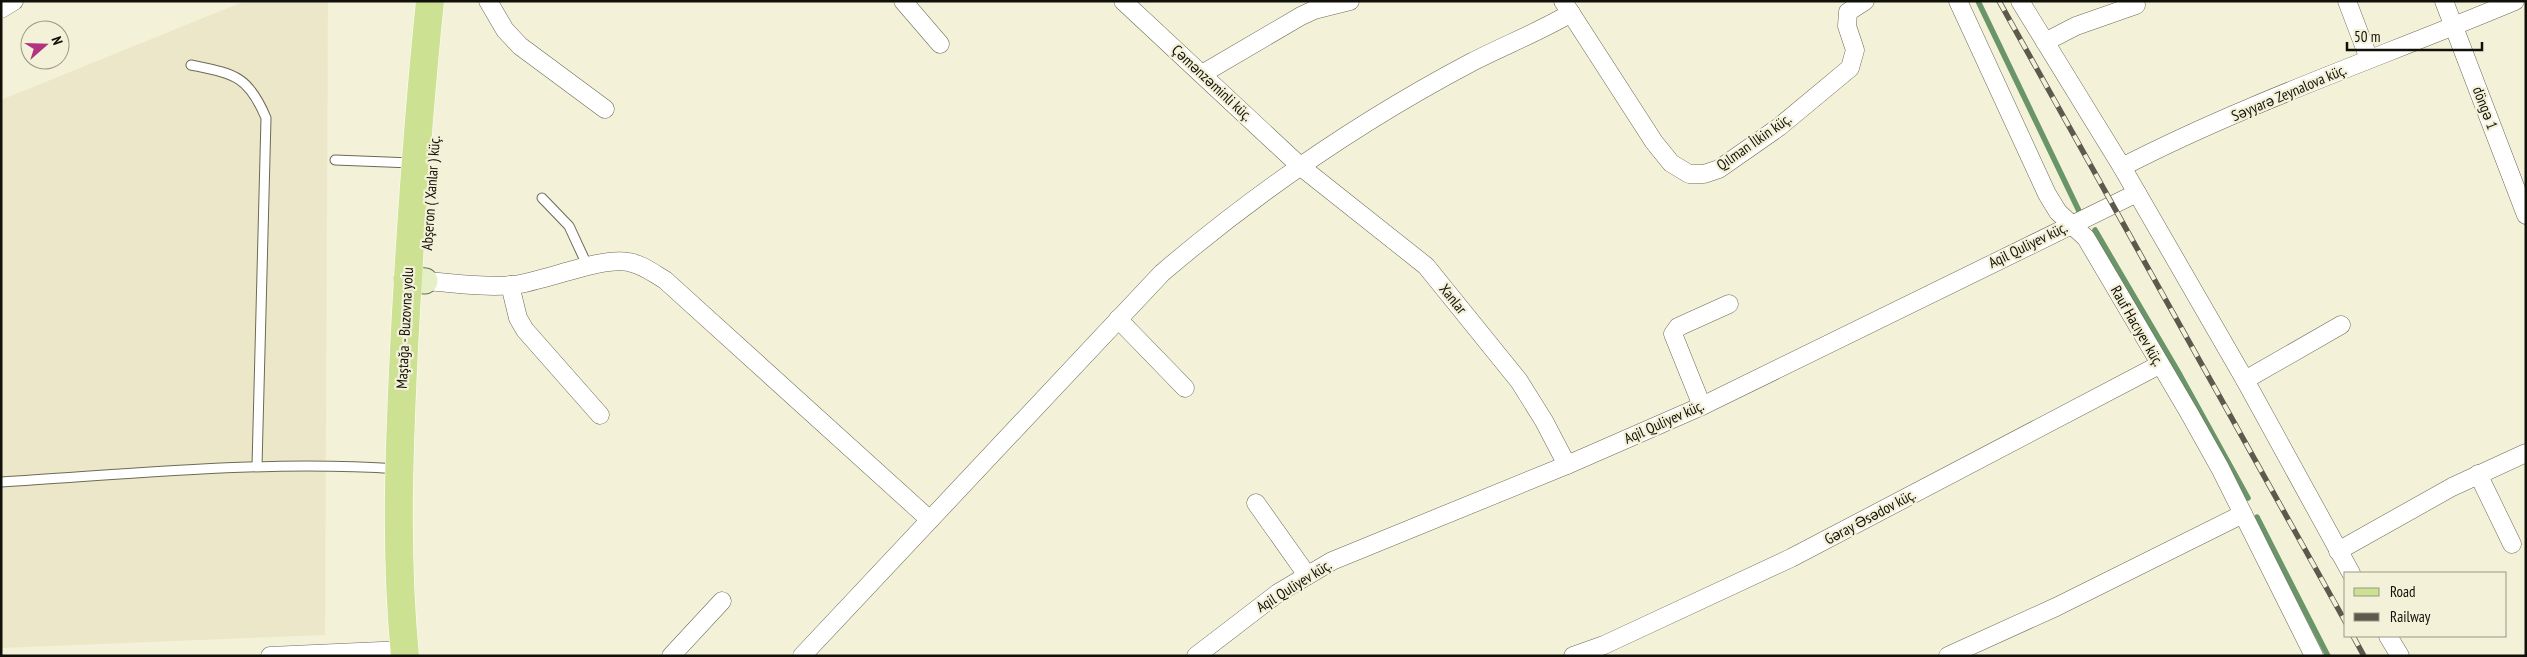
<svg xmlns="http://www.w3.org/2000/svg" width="2527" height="657" viewBox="0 0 2527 657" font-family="'PT Sans Narrow',sans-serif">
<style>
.built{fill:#ece7c8}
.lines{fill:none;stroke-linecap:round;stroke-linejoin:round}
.stream{stroke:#699569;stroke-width:5.5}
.service-casing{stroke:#6d6a55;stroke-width:11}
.minor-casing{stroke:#6d6a55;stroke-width:19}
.secondary-casing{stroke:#6d6a55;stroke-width:27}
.primary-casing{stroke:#fff;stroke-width:29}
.service{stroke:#fff;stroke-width:9}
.minor{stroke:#fff;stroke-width:18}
.secondary{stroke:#e6f0c8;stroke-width:25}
.primary{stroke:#cce191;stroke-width:28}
.rail-casing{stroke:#5c5a4d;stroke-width:5.5}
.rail{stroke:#f4f1d9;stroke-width:4;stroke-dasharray:11;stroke-linecap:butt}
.labels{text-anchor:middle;stroke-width:4.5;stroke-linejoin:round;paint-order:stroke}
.street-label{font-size:15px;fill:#111008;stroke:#f4f1d9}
</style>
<rect width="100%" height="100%" fill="#f4f1d9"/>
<path class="built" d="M245 1H328L325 635 1 648V100Z"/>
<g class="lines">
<g class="stream">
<path d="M1978 1 2079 211"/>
<path d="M2095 230 2180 375 2248 498"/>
<path d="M2257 517 2328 656"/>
</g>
<g class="service-casing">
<g id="service">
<path d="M191 65C234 74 248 75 266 118L257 466"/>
<path d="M335 160 412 163"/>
<path d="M542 198 569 226 588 267"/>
<path d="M1 482C133 474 266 460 398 469"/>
</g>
</g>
<g class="minor-casing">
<g id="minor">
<path d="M488 1 505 30 520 46 605 109"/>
<path d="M903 1 940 44"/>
<path d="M1123 1 1300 166 1426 266 1519 381 1544 421 1567 465"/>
<path d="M1563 1 1654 142 1671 163 1689 174H1704L1719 169 1779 127 1850 68 1855 50 1847 26 1848 12 1865 1"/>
<path d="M1958 1 2047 194 2058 212 2086 238 2188 411 2220 468 2314 656"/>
<path d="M2020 1 2122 167 2245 380 2351 573"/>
<path d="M2347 1 2369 59"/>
<path d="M2444 1 2526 215"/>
<path d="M1 9 14 1"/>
<path d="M2045 42 2076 26 2136 5"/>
<path d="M1202 74 1301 16 1314 10 1350 1"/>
<path d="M2122 167C2248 102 2384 56 2515 1"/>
<path d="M425 281C454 283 485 288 513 285 546 281 599 257 628 262 642 264 653 273 665 280L930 520"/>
<path d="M510 285 518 318 525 330 600 415"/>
<path d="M1118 319 1185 388"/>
<path d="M2245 380 2341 325"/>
<path d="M1702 406 1673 334 1678 327 1729 304"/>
<path d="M2478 474 2512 544"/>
<path d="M1256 503 1307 575"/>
<path d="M2338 551 2452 487 2526 453"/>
<path d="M2388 636 2400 656"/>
<path d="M270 656 404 650"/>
<path d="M671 656 722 601"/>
<path d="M802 656 1162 273C1257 192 1362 120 1472 62 1505 45 1539 32 1571 13"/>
<path d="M1196 656 1278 593 1332 561 1567 465 1702 406 2137 193"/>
<path d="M1573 656 1604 645 1791 558 2159 365"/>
<path d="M1948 656 2056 607 2243 514"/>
</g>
</g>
<g class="secondary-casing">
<path id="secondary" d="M407 279 425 281"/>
</g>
<g class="primary-casing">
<path id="primary" d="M405 656C395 553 399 452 404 349 410 233 418 117 430 1"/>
</g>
<use href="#service" class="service"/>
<use href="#minor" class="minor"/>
<use href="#secondary" class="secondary"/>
<use href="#primary" class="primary"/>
<g class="rail-casing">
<g id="rail">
<path d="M1999 1 2346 623"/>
<path d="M2353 636 2364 656"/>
</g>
</g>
<use href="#rail" class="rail"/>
</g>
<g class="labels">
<g class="street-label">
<text transform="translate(1212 83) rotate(43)" y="5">Çəmənzəminli küç.</text>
<text transform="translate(2289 93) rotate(-23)" y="5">Səyyarə Zeynalova küç.</text>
<text transform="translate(2485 108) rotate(69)" y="5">döngə 1</text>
<text transform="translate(1754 142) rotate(-35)" y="5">Qılman İlkin küç.</text>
<text transform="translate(431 193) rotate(-86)" y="5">Abşeron ( Xanlar ) küç.</text>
<text transform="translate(2028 245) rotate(-26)" y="5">Aqil Quliyev küç.</text>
<text transform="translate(1453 299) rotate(51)" y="5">Xanlar</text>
<text transform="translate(2137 326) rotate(60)" y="5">Rauf Hacıyev küç.</text>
<text transform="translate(405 328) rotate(-87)" y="5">Maştağa - Buzovna yolu</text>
<text transform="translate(1664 422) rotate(-24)" y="5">Aqil Quliyev küç.</text>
<text transform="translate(1870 517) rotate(-28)" y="5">Gəray Əsədov küç.</text>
<text transform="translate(1294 586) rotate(-32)" y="5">Aqil Quliyev küç.</text>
</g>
</g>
<rect width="2527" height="657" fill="none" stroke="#111008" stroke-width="5"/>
<rect x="2344" y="572" width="162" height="65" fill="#f4f1d9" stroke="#999785"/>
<rect x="2354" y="588" width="25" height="8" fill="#cce191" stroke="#999785"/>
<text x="2390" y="597" font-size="15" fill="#111008">Road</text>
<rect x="2354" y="613" width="25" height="8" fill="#5c5a4d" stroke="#999785"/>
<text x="2390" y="622" font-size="15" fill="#111008">Railway</text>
<g transform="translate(45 45) rotate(70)"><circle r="24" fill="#f4f1d9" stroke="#999785"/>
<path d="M0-4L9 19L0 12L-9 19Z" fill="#b23381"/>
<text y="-8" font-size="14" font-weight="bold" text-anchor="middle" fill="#111008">N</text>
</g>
<path d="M2347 42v8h135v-8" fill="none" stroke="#111008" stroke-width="2.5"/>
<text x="2354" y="42" font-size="15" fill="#111008" stroke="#f4f1d9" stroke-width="4" paint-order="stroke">50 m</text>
</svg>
